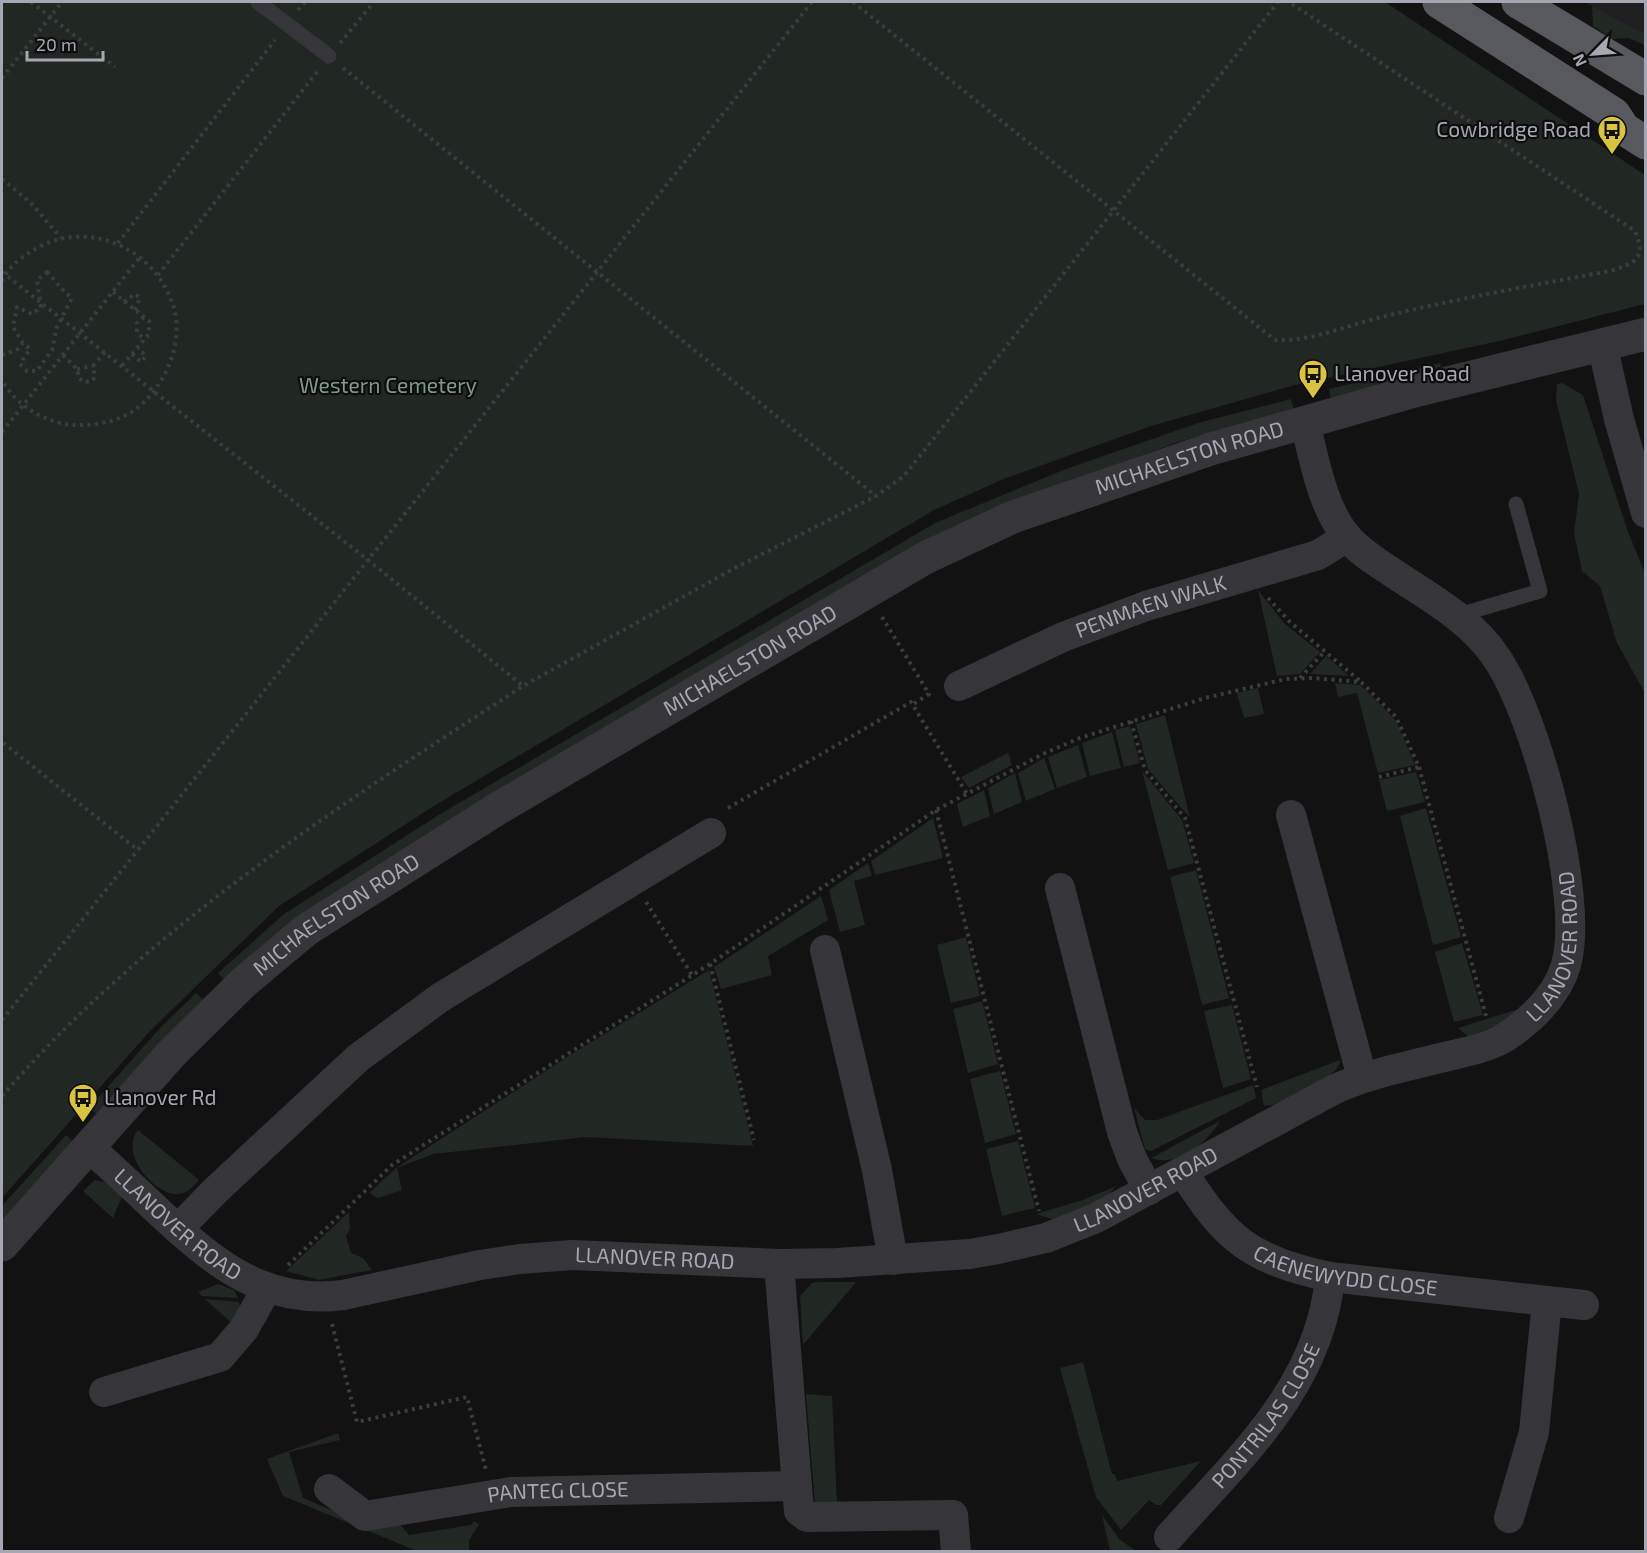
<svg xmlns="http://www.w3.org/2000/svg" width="1647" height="1553" viewBox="0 0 1647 1553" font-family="'Exo 2',sans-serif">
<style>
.built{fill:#1f1e20}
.green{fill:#212723}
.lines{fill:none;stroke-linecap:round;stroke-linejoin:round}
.path{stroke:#3c3c41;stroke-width:4;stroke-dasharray:3 4.5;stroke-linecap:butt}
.service{stroke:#36363a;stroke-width:15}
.minor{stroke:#36363a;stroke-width:30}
.tertiary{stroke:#36363a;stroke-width:33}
.trunk{stroke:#58585f;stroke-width:33}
.labels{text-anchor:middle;stroke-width:4.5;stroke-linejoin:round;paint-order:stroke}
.poi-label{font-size:21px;fill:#a5a7b2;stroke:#0d0d0e;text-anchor:start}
.park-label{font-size:21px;fill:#7e9b85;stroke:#0d0d0e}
.street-label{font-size:21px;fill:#a5a7b2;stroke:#0d0d0e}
</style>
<rect width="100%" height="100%" fill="#121213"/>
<path class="built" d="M1584 2H1645V42L1593 12 1592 6Z"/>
<g class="green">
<path d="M2 2H1385L1645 175V304L1499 341 1295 385 1151 426 1006 478 934 510 437 804 279 906 150 1031 2 1198Z"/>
<path d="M1584 2 1645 34V45L1629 38 1612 39 1593 26 1592 6Z"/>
<path d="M1440 363 1442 366 1331 400 1329 389Z"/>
<path d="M1562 383 1583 395 1627 529 1645 574V693L1617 643 1600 586 1582 571 1574 533 1579 494 1556 400 1557 384Z"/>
<path d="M1291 399 1294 410 1178 442 1071 481 225 981 218 973 284 914 437 816 935 523 1066 469 1198 423Z"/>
<path d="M1258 590 1285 624 1320 652 1300 674 1277 676Z"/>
<path d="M1326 656 1349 676 1310 674Z"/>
<path d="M1335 683 1360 685 1381 705 1396 721 1415 765 1378 773 1357 693 1338 697Z"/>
<path d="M1258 688 1264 714 1244 718 1237 693Z"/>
<path d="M1165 715 1190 818 1148 769 1136 724Z"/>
<path d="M1130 726 1140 763 1124 767 1115 730Z"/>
<path d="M1112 732 1121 768 1090 776 1082 743Z"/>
<path d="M1078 745 1087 777 1057 788 1048 757Z"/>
<path d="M1008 753 1012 765 969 788 961 777Z"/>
<path d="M1044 758 1055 789 1026 801 1018 773Z"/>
<path d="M1142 771 1182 820 1194 863 1168 870Z"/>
<path d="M1416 772 1425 802 1387 811 1379 780Z"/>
<path d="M1015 773 1022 802 994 814 988 788Z"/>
<path d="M984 790 990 816 963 827 957 804Z"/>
<path d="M1426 808 1461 937 1433 945 1400 816Z"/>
<path d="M933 818 943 858 875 875 871 861Z"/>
<path d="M868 863 872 876 854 881 865 925 840 932 829 890Z"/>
<path d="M1196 870 1229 998 1202 1005 1170 877Z"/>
<path d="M821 896 828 920 768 956 772 975 721 989 714 967Z"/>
<path d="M966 937 980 996 951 1003 937 945Z"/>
<path d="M1462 943 1483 1015 1454 1022 1435 952Z"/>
<path d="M709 970 753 1146 586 1137 433 1154 397 1168 402 1190 378 1198 369 1193 396 1168 572 1054Z"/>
<path d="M196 993 204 1001 98 1115 89 1108 161 1027Z"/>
<path d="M982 1001 998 1064 968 1073 953 1009Z"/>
<path d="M1232 1005 1251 1079 1223 1088 1204 1011Z"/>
<path d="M1519 1009 1499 1024 1469 1037 1458 1028Z"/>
<path d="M1340 1060C1341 1077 1288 1098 1273 1105L1264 1106 1261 1090Z"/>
<path d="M1000 1071 1016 1134 985 1143 970 1079Z"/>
<path d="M1253 1085 1256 1098 1151 1151 1145 1149 1134 1108 1145 1120H1157Z"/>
<path d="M1220 1121C1207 1142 1178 1168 1151 1158Z"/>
<path d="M138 1130 199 1180C193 1186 188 1193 180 1194 158 1198 118 1155 138 1130Z"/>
<path d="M66 1135 74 1143 2 1224V1206Z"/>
<path d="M1018 1141 1035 1208 1002 1216 986 1149Z"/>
<path d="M95 1180 111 1184 122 1196 113 1218 83 1191Z"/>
<path d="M1116 1186 1106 1198 1055 1220 1036 1214 1083 1200Z"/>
<path d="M349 1212 350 1229 346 1236 351 1253 363 1258 372 1270 319 1280 286 1271Z"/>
<path d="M819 1282H856L803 1345 800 1296 812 1283Z"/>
<path d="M218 1284 234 1290 238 1298 202 1296 198 1292Z"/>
<path d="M205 1299 239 1302 240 1308 233 1324Z"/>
<path d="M1083 1362 1112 1474H1115L1117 1481 1201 1461 1161 1505H1156L1149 1500 1121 1530 1096 1497 1060 1368Z"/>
<path d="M806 1394 832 1396 837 1504 815 1505Z"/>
<path d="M338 1433 340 1440 289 1452 303 1498 367 1525 396 1520 409 1535 471 1525 474 1521 479 1524 469 1541V1551H417L283 1496 267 1459Z"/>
<path d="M1102 1515 1120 1540 1136 1551H1110Z"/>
</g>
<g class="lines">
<g class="path">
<path d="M31 2 115 67"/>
<path d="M812 2 368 560 523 686 733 569 876 496 904 476 1278 2"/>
<path d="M853 2 1275 340C1312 342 1350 324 1386 316 1460 298 1535 285 1610 271 1635 263 1647 259 1635 231L1289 2"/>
<path d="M298 10 305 2"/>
<path d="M340 43 374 2"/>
<path d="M343 68 876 496"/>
<path d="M2 78 62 2"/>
<path d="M2 179 31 203 61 238"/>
<path d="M118 243 275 40"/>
<path d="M2 272 368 560 138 850 2 742"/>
<path d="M47 272C56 281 61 290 72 298L57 327 52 350 37 371H27L20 364 30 349 23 343 13 327 17 307 32 314 41 307 37 280Z"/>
<path d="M158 275 317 72"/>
<path d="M2 281C10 263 32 249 50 242 100 224 154 253 172 302 186 340 166 388 133 411 118 421 99 425 81 425 52 427 14 406 2 379"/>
<path d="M113 292 149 321V334L122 366"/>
<path d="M124 302 135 294 140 298 135 310"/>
<path d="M144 317 137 323V333L144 339"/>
<path d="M132 354 141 362 146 356 138 348"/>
<path d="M2 355 18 349 23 343"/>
<path d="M63 355 77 369 79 378 83 382 92 381 95 377 93 366 105 352"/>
<path d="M77 369 93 366"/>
<path d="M2 432 140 257"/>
<path d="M1268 598 1290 622 1360 681"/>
<path d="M882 617 929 694 912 705"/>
<path d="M1300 678 1325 651"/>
<path d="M1131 721 1145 770 1185 818 1257 1087"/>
<path d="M1419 767 1486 1016"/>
<path d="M728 808 911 702 967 794"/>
<path d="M936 810 1039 1211"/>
<path d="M646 902 692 975"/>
<path d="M710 964 754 1140"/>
<path d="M2 1020 138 850"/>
<path d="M2 1096C149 927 337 807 523 686"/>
<path d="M288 1265 392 1165 710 964 936 810 1045 753 1080 738 1205 698 1286 679 1313 678 1361 682 1396 717 1419 767 1379 777"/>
<path d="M332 1324 357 1422 467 1397 486 1470"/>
</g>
<g class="service">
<path d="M258 2 329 56"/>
<path d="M1456 616 1540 591 1516 504"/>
</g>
<g class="minor">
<path d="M1602 344 1619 419 1646 513"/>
<path id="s1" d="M959 686 1063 637 1146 606 1318 555 1347 537"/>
<path d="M1291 815 1362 1077"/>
<path d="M1060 888 1122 1132 1132 1159 1149 1190"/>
<path d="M825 950 877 1170 893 1260"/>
<path id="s2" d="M89 1147C112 1168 136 1190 159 1212 214 1263 264 1305 343 1295L480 1265 520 1259 572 1255 779 1264 837 1263 970 1254 998 1249 1046 1238 1096 1218 1335 1089C1369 1074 1404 1067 1440 1058 1465 1052 1492 1048 1513 1032 1536 1015 1558 993 1566 965 1585 897 1536 715 1496 657 1471 619 1427 596 1390 571 1375 561 1359 551 1347 537 1322 507 1314 459 1305 422"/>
<path id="s3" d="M1183 1172C1227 1241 1250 1259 1330 1277L1584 1305"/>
<path d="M178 1229 216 1190 358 1058 441 997 711 833"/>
<path d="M779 1264 799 1511 807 1517 953 1515 956 1552"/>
<path d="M104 1392 220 1357 244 1329 267 1288"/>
<path id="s4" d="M329 1489 365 1516 511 1492 797 1486"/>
<path d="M1509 1518 1534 1432 1547 1301"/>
<path id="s5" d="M1169 1537C1238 1459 1320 1387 1330 1277"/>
</g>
<path class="tertiary" id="s6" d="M2 1245 172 1053 243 983 306 930 497 809 925 558 1013 517 1211 449 1415 391 1646 334"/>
<g class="trunk">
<path d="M1439 2 1614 114 1624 129 1646 143"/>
<path d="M1518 2 1646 79"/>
</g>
</g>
<defs>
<g id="bus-pin" transform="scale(1.5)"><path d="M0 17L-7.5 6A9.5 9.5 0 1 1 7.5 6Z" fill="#dac343" stroke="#0d0d0e"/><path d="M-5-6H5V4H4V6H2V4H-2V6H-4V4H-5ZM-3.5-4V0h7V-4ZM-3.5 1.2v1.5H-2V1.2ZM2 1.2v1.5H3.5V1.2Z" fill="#111"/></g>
</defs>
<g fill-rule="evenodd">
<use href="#bus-pin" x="1612" y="130"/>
<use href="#bus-pin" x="1313" y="374"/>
<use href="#bus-pin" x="83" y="1098"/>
</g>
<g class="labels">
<g class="poi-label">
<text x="1591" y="137" text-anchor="end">Cowbridge Road</text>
<text x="1334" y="381">Llanover Road</text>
<text x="104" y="1105">Llanover Rd</text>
</g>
<g class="park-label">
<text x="388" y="393">Western Cemetery</text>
</g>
<g class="street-label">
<text dy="7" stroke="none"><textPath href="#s6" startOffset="1444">MICHAELSTON ROAD</textPath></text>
<text dy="7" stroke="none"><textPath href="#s1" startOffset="208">PENMAEN WALK</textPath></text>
<text dy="7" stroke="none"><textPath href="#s6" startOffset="958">MICHAELSTON ROAD</textPath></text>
<text dy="7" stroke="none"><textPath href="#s6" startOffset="472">MICHAELSTON ROAD</textPath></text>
<text dy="7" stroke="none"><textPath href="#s2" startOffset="1629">LLANOVER ROAD</textPath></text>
<text dy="7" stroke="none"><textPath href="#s2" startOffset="1125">LLANOVER ROAD</textPath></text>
<text dy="7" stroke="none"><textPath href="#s2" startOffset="118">LLANOVER ROAD</textPath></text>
<text dy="7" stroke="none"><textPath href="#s2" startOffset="621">LLANOVER ROAD</textPath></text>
<text dy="7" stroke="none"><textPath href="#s3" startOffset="202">CAENEWYDD CLOSE</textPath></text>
<text dy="7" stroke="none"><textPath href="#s5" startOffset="156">PONTRILAS CLOSE</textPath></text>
<text dy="7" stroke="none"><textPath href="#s4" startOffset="240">PANTEG CLOSE</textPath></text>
</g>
</g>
<rect width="1647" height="1553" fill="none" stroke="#a5a7b2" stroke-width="6"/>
<g transform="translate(1593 54) rotate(245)" stroke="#0d0d0e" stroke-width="4.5" paint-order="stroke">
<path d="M0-4.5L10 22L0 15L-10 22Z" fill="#a5a7b2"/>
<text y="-9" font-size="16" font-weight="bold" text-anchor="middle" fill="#a5a7b2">N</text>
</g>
<path d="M27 51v9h76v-9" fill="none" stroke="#a5a7b2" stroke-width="3"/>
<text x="36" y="51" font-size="18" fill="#a5a7b2" stroke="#0d0d0e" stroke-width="4.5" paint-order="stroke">20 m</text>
</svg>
